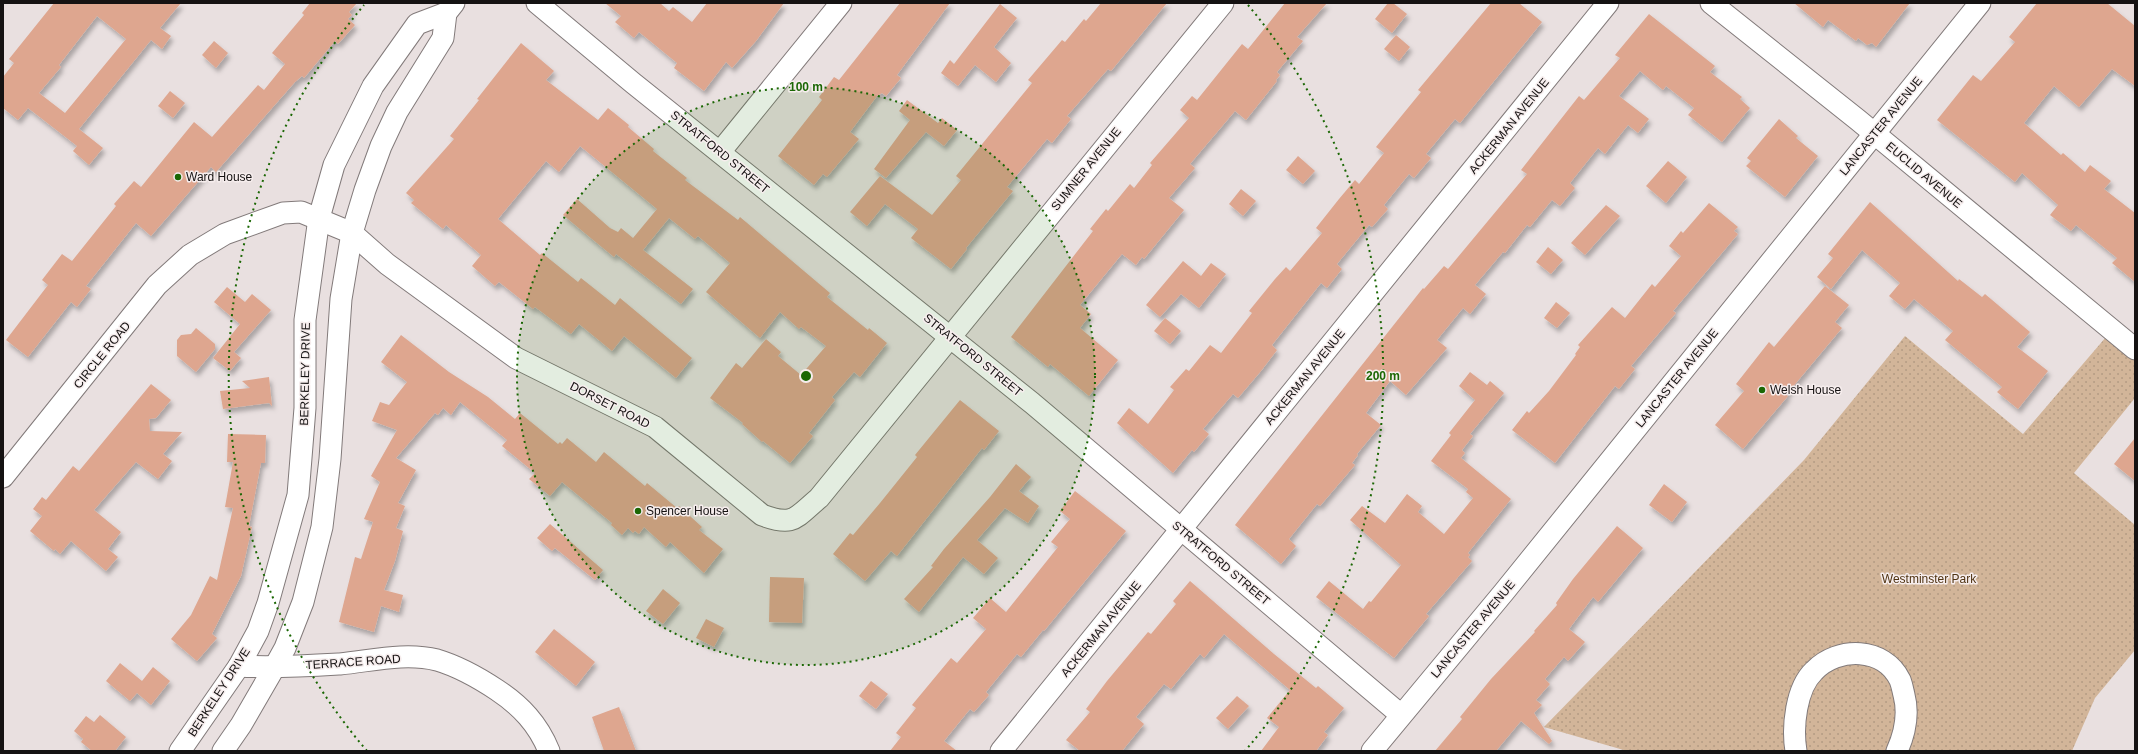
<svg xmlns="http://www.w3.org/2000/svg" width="2138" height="754" viewBox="0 0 2138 754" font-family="Helvetica,sans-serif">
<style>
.park{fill:url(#park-dots)}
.building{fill:#dea68f;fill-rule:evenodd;filter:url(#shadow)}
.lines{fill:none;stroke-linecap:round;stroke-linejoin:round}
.minor-casing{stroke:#827a7a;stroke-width:23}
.minor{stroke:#fff;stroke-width:21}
.ring{fill:none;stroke:#1b6704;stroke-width:2;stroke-dasharray:2 4}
.poi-dot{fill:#1b6704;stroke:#f6eded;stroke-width:1.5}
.labels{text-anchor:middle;stroke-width:3;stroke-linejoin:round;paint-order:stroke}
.street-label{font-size:12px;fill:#151212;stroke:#f6eded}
.poi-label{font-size:12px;fill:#151212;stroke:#f6eded;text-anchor:start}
.park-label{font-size:12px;fill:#4f3312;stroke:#f6eded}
.centre{fill:#1b6704;stroke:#f6eded;stroke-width:2}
.ring-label{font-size:12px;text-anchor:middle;font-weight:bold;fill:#1b6704;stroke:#f6eded;stroke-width:3;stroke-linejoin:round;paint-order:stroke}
</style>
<defs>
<pattern id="park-dots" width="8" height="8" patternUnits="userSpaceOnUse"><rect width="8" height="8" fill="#d2b599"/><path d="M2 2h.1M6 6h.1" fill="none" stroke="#b39b83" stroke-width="1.8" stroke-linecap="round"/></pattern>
<filter id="shadow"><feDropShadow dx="2.5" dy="4.5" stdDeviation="2" flood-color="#0004"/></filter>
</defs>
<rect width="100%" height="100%" fill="#e9e0e0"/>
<path class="park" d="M2112 330 2135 349V398L2074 473 2135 525V650L2095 698 2072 751H1627L1544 727 1804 460 1905 336 2023 434Z"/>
<g class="building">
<path d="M54 3H181L160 28 171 36 162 49 151 40 79 129 103 148 89 165 73 151 77 146 28 108 18 120 3 108V77L14 63 9 59ZM97 16 126 39 65 113 39 93 61 67 59 65Z"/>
<path d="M310 3H357L349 12 352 15 348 19 355 25 338 44 335 41 304 78 302 76 295 82 216 172 211 167 151 236 136 223 86 286 91 289 77 307 71 302 28 357 6 340 48 285 42 280 62 254 72 261 116 206 114 204 134 181 141 187 194 122 212 137 258 85 264 90 285 64 272 53 304 15 302 13Z"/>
<path d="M605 3H660L669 11 673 7 692 22 707 3H784L756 41 732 68 726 62 704 91 674 68 677 63 639 32 634 38 615 22 621 16Z"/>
<path d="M900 3H950L897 75 901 78 886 96 882 93 877 96 850 132 859 139 827 177 823 174 814 185 778 156 822 100 819 97 834 77 839 80Z"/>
<path d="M1101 3H1167L1111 71 1108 69 1067 116 1071 119 1052 143 1047 139 1007 187 1013 191 966 248 967 249 951 269 911 238 918 229 885 204 867 226 850 212 880 176 932 215 961 180 956 176 1032 83 1028 80 1062 40 1065 42 1084 19 1086 21Z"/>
<path d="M1285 3H1327L1297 37 1303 41 1277 72 1280 75 1276 80 1277 81 1246 120 1235 111 1190 164 1195 168 1169 198 1184 210 1144 259 1142 257 1136 265 1122 254 1080 305 1091 314 1080 328 1118 360 1089 396 1050 364 1048 367 1011 337 1093 231 1090 229 1106 209 1108 211 1130 184 1134 188 1152 165 1150 163 1189 118 1180 110 1192 96 1197 100 1242 44 1248 49Z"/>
<path d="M1388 3H1393L1407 14 1392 33 1375 19Z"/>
<path d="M1491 3H1519L1542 22 1460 123 1455 119 1426 154 1431 158 1414 178 1409 174 1384 205 1388 209 1372 227 1369 225 1337 264 1342 269 1327 288 1321 283 1272 345 1277 350 1261 371 1238 398 1233 394 1203 429 1209 434 1194 452 1192 450 1173 473 1117 423 1129 408 1148 424 1174 390 1170 387 1186 369 1189 371 1210 345 1221 353 1252 313 1249 311 1275 279 1286 267 1290 271 1322 233 1316 228 1339 199 1355 180 1359 184 1384 153 1376 147 1421 92 1418 90Z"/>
<path d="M1794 3H1910L1876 47 1872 43 1867 45 1858 38 1856 41 1828 20 1823 27Z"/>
<path d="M2037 3H2107L2135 26V86L2112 69 2079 107 2054 86 2024 123 2061 155 2063 153 2085 172 2090 165 2111 181 2104 189 2135 213V282L2112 263 2117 258 2076 225 2071 231 2050 215 2058 205 2022 173 2015 182 1937 120 1973 75 1981 81 2015 42 2009 37Z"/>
<path d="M1000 4 1017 18 994 47 1011 63 996 82 975 65 958 86 941 73 950 60 954 64Z"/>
<path d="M1649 14 1715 66 1710 72 1742 97 1740 99 1750 108 1722 142 1688 115 1694 108 1666 86 1663 90 1640 71 1619 96 1649 119 1638 133 1628 125 1605 154 1598 148 1570 183 1575 188 1560 206 1552 200 1530 227 1527 225 1505 253 1503 252 1475 285 1486 294 1470 314 1463 308 1437 340 1447 348 1406 395 1390 381 1366 413 1381 425 1357 454 1358 455 1352 463 1355 465 1320 506 1317 504 1289 539 1296 546 1281 564 1235 525 1423 288 1424 289 1444 266 1448 269 1527 174 1521 170 1579 96 1584 100 1620 58 1615 55Z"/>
<path d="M1396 35 1410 47 1399 61 1384 49Z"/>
<path d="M214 41 228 53 216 68 202 55Z"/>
<path d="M521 43 554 71 546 80 598 120 608 108 629 125 628 127 654 149 653 151 687 178 685 180 738 220 740 217 830 293 827 297 868 330 869 328 887 343 860 377 854 372 832 397 835 400 809 433 813 436 790 463 763 441 762 442 742 424 743 423 710 398 736 363 742 368 766 339 781 352 778 356 801 375 826 346 801 327 799 329 780 312 760 338 706 292 730 263 698 236 695 239 669 218 643 250 693 289 681 304 616 254 614 257 592 239 563 215 577 199 610 228 618 232 621 228 633 238 657 209 580 146 559 172 546 161 498 219 540 255 542 253 578 282 581 278 615 305 620 298 692 358 676 378 624 336 612 351 579 324 571 334 535 307 533 309 499 282 495 286 472 266 481 255 446 225 443 229 411 203 414 200 406 193 454 139 450 136 479 100 477 99Z"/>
<path d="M170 91 185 103 173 118 158 106Z"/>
<path d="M907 100 938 123 942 118 957 130 944 146 926 132 886 178 874 169 910 120 899 111Z"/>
<path d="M1779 119 1798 136 1796 138 1818 156 1785 197 1746 166 1751 161 1747 158Z"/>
<path d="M1298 156 1315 171 1303 184 1286 170Z"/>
<path d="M1668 161 1687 177 1666 203 1646 186Z"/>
<path d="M1241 189 1256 201 1243 216 1229 204Z"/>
<path d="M1870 202 1958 281 1959 279 1982 297 1985 294 2030 332 2017 347 2048 371 2018 409 1997 392 2002 387 1945 340 1953 331 1914 299 1905 309 1889 296 1900 283 1862 250 1831 289 1817 277 1833 258 1828 254Z"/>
<path d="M1709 203 1738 227 1734 231 1738 234 1673 311 1676 313 1631 366 1635 369 1619 389 1615 386 1555 463 1512 430 1527 411 1529 413 1549 391 1576 355 1575 354 1580 347 1578 345 1612 307 1625 318 1652 284 1655 287 1681 256 1669 246 1681 231 1683 233Z"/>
<path d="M1606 205 1620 216 1585 255 1571 243Z"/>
<path d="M1548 247 1563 260 1551 274 1536 262Z"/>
<path d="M1183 261 1201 276 1211 263 1226 274 1199 308 1181 294 1160 317 1146 305Z"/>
<path d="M1825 286 1849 305 1835 322 1842 328 1786 395 1788 396 1743 449 1715 425 1744 391 1736 384 1769 342 1774 347Z"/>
<path d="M227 287 245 302 252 294 271 310 234 352 241 358 230 371 213 358 240 324 214 302Z"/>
<path d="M1556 302 1570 313 1557 328 1544 318Z"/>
<path d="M1165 318 1181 331 1170 344 1154 331Z"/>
<path d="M196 328 215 344V349L196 372 177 356V340L181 335 191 334Z"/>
<path d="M401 335 449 372 488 397 515 419 520 413 558 444 560 442 562 444 567 438 596 462 604 452 645 486 647 483 677 508 679 506 702 527 699 530 723 549 704 573 670 542 666 547 644 527 639 534 635 531 633 533 628 528 622 535 611 525 612 523 562 482 550 496 529 479 535 473 502 446 507 440 460 402 451 415 443 408 438 415 435 413 396 458 416 470 398 503 405 506 396 528 403 531 395 561 384 590 403 595 399 612 381 606 374 632 339 622 355 557 361 559 373 522 364 519 380 482 371 476 397 430 372 421 380 402 389 405 407 382 381 362Z"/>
<path d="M1470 372 1487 385 1490 381 1504 393 1470 434 1473 436 1462 450 1465 453 1461 458 1511 499 1468 553 1470 555 1468 557 1472 561 1426 614 1429 616 1394 658 1316 597 1329 581 1363 609 1369 601 1371 602 1401 565 1350 520 1362 506 1385 523 1407 494 1422 506 1418 512 1444 534 1473 498 1466 492 1468 489 1431 461 1451 435 1449 433 1475 400 1459 386Z"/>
<path d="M269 377 272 406 269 403 223 409 220 391 250 388 242 381Z"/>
<path d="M151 384 171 400 156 418 149 419 150 431 182 432 163 454 172 461 158 479 136 462 94 510 121 532 108 549 118 557 106 571 71 541 60 554 55 549 54 551 30 531 42 516 33 509 42 497 46 500 73 466 79 471Z"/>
<path d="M960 400 999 431 984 450 982 448 897 556 891 551 865 581 833 554 850 533 853 535 880 503 917 457 915 455Z"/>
<path d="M228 434 266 435 265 463H261L249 526 252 527 241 576 212 634 217 638 197 661 171 639 191 615 210 576 217 580 233 508 225 507 233 462H227Z"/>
<path d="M2135 438V481L2114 464Z"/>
<path d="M1016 464 1031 477 1019 491 1039 506 1028 523 1005 508 977 540 998 558 984 574 963 557 919 612 904 599 933 567 931 566 944 549 990 497Z"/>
<path d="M1664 484 1687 502 1672 522 1649 505Z"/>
<path d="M1075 491 1126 531 1044 631 1043 630 1021 657 1017 654 986 692 989 695 974 712 970 709 944 741 957 751H890L901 737 896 733 916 708 912 705 951 658 957 663 986 629 973 618 990 598 1006 612 1058 547 1051 542 1070 519 1060 511Z"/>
<path d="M550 524 603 570 595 580 555 548 552 551 537 538Z"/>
<path d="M1617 526 1643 548 1598 602 1593 597 1569 629 1585 642 1568 661 1564 657 1545 679 1550 684 1536 700 1542 705 1534 713 1552 741 1549 744 1521 721 1496 751H1435L1462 719 1460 717 1491 679 1535 632 1534 631 1557 605 1556 603 1573 579Z"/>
<path d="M770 577 804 578 802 623 769 622Z"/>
<path d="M1190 581 1274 654 1316 688 1318 686 1344 708 1324 732 1328 735 1316 751H1261L1279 727 1267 718 1290 690 1224 634 1204 658 1200 654 1171 689 1164 684 1136 717 1144 724 1122 751H1080L1066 740 1090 712 1086 709 1107 681 1148 632 1151 634 1176 604 1173 601Z"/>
<path d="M663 589 680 603 663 624 646 611Z"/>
<path d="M706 619 724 628 714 647 696 638Z"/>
<path d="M554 629 595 662 576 686 535 652Z"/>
<path d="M120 663 142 681 153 667 170 681 151 705 137 693 130 701 106 681Z"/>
<path d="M871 681 888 694 876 709 859 696Z"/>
<path d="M1237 696 1249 706 1228 729 1216 718Z"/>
<path d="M619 707 636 751H604L592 717Z"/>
<path d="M100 715 126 737 115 751H92L81 742 83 739 74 731 86 716 94 722Z"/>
</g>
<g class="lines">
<g class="minor-casing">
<g id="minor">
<path d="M537 3 633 83 1032 403 1401 715"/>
<path d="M1711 3 1858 120 2135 349"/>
<path d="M720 152 841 3"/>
<path d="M3 477 157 285 190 255 225 234 283 213 301 212 352 233 387 264 516 358 655 427 762 515C794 527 795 518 819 498L1223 3"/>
<path d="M239 666C273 668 306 666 340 664 371 661 405 652 437 660 457 666 479 678 497 690 521 706 538 724 549 751"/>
<path d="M180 751 239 666 258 631 268 603 298 495 305 408V320L319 218 334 165 373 86 417 24 446 13 454 3"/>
<path d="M223 751 241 725 274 668 285 648 303 602 322 527 330 459 341 299 352 233 365 190 381 146 397 112 443 38 446 13"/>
<path d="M1001 751 1608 3"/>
<path d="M1372 751 1504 592 1980 3"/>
<path d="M1796 751C1792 727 1796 688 1814 671 1838 646 1884 647 1900 680 1902 685 1903 691 1904 695 1909 714 1905 733 1897 751"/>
</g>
</g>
<use href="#minor" class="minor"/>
</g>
<circle cx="806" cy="376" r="289" fill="#1b6704" fill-opacity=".12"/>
<g class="ring">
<circle cx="806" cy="376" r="289"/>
<path d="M367 751A577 577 0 0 1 364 5M1248 5A577 577 0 0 1 1245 751"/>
</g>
<g class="poi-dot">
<circle cx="178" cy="177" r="4"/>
<circle cx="1762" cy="390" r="4"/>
<circle cx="638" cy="511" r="4"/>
</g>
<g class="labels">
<g class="street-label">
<text transform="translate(1509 126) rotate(-51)" y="4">ACKERMAN AVENUE</text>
<text transform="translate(1881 126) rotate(-51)" y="4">LANCASTER AVENUE</text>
<text transform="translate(720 152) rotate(39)" y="4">STRATFORD STREET</text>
<text transform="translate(1086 169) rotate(-51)" y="4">SUMNER AVENUE</text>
<text transform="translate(1924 175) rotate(40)" y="4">EUCLID AVENUE</text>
<text transform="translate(102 355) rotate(-51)" y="4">CIRCLE ROAD</text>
<text transform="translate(973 355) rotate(39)" y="4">STRATFORD STREET</text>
<text transform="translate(305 374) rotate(-89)" y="4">BERKELEY DRIVE</text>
<text transform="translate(1305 377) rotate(-51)" y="4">ACKERMAN AVENUE</text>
<text transform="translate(1677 378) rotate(-51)" y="4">LANCASTER AVENUE</text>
<text transform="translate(610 405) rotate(27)" y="4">DORSET ROAD</text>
<text transform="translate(1221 563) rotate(40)" y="4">STRATFORD STREET</text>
<text transform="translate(1101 629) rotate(-51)" y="4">ACKERMAN AVENUE</text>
<text transform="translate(1473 629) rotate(-50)" y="4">LANCASTER AVENUE</text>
<text transform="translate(353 662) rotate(-4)" y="4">TERRACE ROAD</text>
<text transform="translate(219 692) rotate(-57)" y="4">BERKELEY DRIVE</text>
</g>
<g class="poi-label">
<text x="186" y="181">Ward House</text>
<text x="1770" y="394">Welsh House</text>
<text x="646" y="515">Spencer House</text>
</g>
<g class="park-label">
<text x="1929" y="583">Westminster Park</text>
</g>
</g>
<circle cx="806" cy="376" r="6" class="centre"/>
<g class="ring-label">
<text x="806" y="91">100 m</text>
<text x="1383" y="380">200 m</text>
</g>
<rect width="2138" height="754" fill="none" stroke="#151212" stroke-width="8"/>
</svg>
